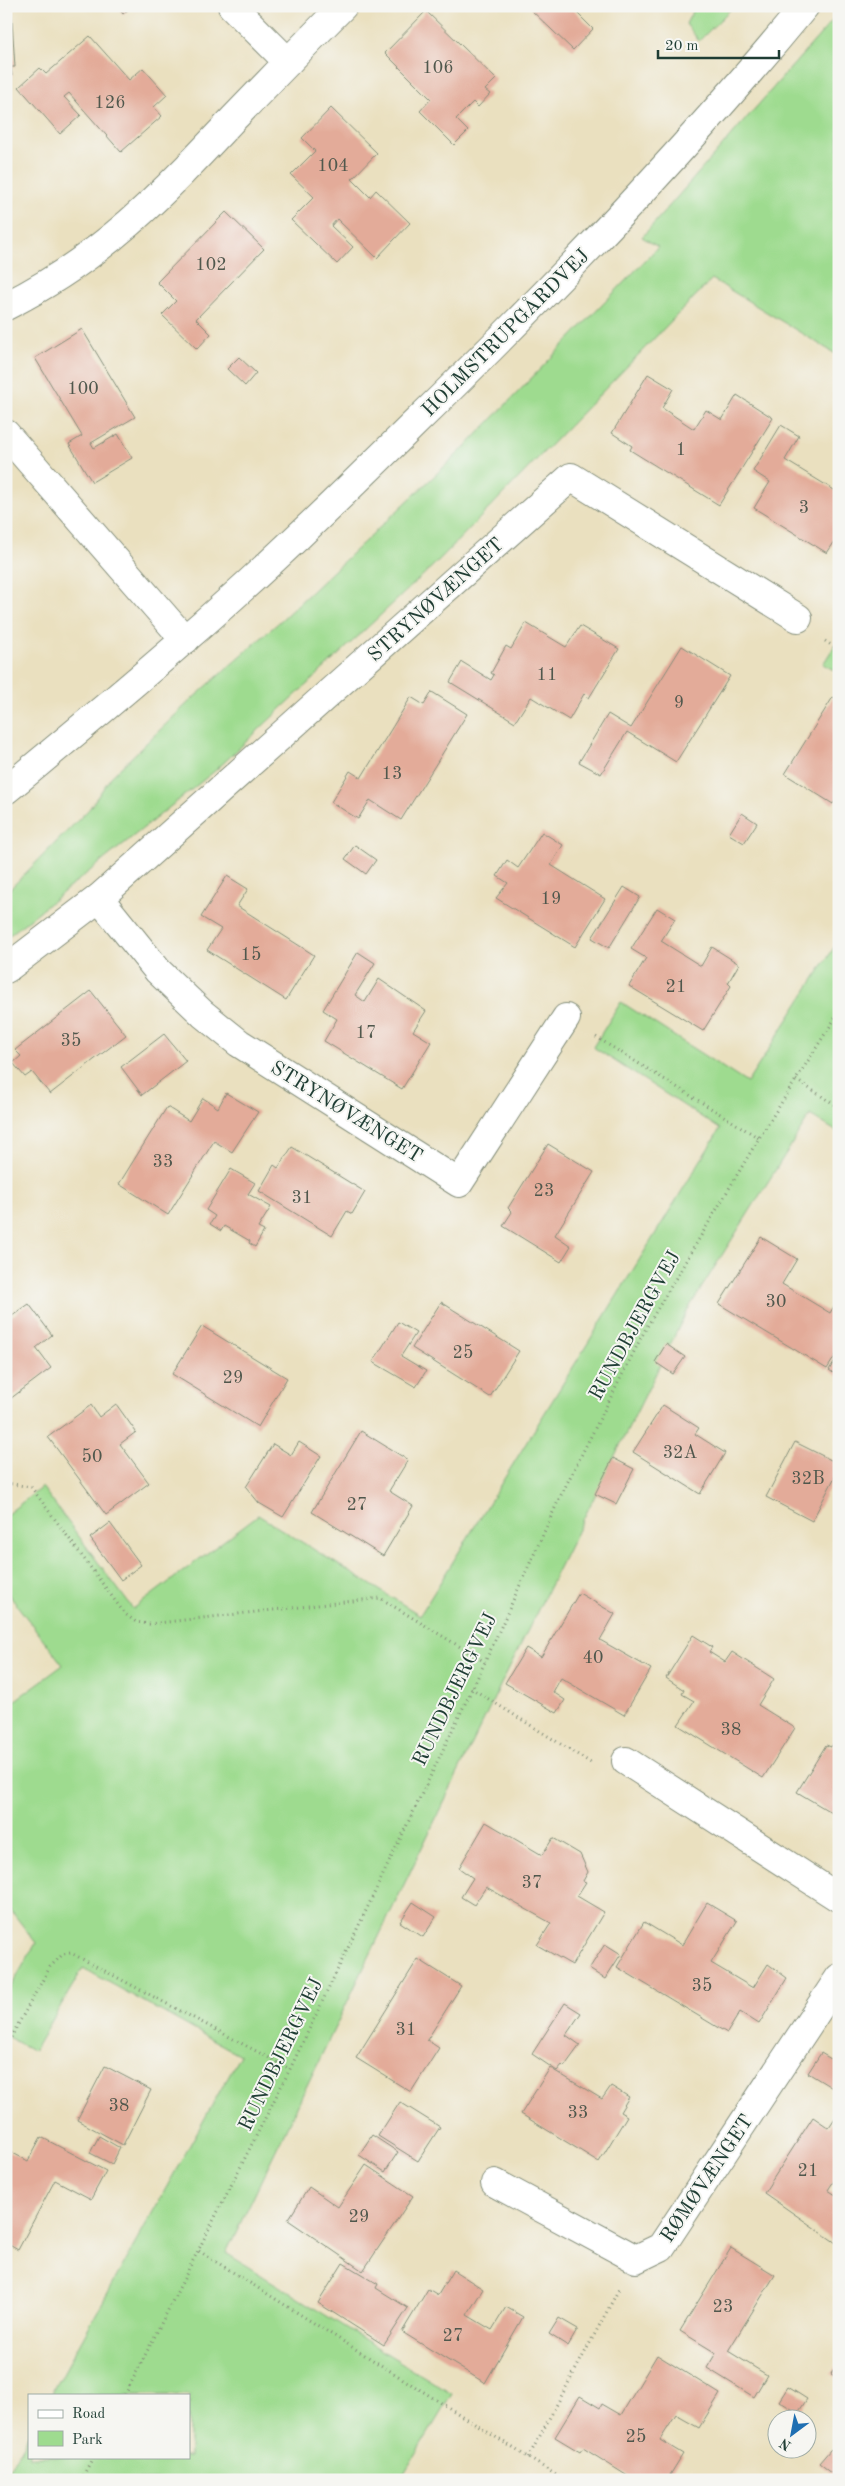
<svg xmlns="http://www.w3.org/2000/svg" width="845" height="2486" viewBox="0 0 845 2486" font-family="'Old Standard TT',serif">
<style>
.green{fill:#9edb8f;stroke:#5e8c62}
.building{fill:#e3ab99}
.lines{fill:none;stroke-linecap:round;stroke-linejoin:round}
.minor-casing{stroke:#848e7a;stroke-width:30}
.path{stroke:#848e7a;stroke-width:3;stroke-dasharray:1 4;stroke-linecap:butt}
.minor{stroke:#fff;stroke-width:28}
.labels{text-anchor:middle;stroke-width:4;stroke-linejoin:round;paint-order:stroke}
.number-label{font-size:18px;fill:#50584d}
.street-label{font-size:20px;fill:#1f3d34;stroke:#f6f6f2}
</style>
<rect width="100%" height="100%" fill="#f6f6f2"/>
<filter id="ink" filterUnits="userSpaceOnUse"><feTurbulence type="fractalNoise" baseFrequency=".02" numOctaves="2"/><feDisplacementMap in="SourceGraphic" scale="10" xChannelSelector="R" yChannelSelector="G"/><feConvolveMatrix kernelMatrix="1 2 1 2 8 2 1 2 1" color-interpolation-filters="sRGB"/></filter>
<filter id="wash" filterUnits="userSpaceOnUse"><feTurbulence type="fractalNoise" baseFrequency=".0096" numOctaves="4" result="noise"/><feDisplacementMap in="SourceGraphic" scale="20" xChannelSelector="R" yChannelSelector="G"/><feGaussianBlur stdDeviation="1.12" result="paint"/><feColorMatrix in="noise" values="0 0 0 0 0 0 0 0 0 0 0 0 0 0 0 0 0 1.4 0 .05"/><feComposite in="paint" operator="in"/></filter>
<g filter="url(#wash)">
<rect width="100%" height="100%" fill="#eae0bf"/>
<g class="green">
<path d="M695 6H734L699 41 686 24Z"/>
<path d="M839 13V356L712 279 437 562 216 770 6 938V893L89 809 111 777 192 699 277 624 465 447 658 247 642 237Z"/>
<path d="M839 639V673L823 664Z"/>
<path d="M839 940V1133L810 1115 687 1311 499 1688 226 2253 452 2394 400 2480H6V2474L29 2434V2457H189V2395H51L240 2055 83 1968 34 2051 6 2036V1995L36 1943 6 1904V1707L63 1665 6 1591V1515L42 1487 133 1609 258 1515 420 1615 720 1129 593 1047 621 1002 747 1083Z"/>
</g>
<g id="blocks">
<g class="building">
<path d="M6 6H11L15 67H11L12 76 6 79Z"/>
<path d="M117 6H132L123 14Z"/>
<path d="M534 6H570L593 29 573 50 531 10Z"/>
<path d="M426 11 496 79 485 90 490 94 478 107 473 102 456 119 468 131 454 145 420 111 431 99 385 53Z"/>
<path d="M90 36 129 80 143 68 167 95 154 107 162 116 121 152 69 93 64 97 81 115 60 134 19 87 40 68 46 74Z"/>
<path d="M331 108 377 153 352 179 370 197 376 190 410 223 377 258 337 219 331 226 353 247 337 264 291 220 314 197 291 175 315 151 302 138Z"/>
<path d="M6 206 12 212 6 217Z"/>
<path d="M226 212 264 249 196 319 211 334 197 349 162 315 176 301 157 282Z"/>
<path d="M82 329 135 417 91 443 94 448 118 434 132 458 92 482 69 444 82 436 35 358Z"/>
<path d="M239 357 256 373 245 386 227 369Z"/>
<path d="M648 374 673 389 662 408 694 429 706 410 722 420 737 395 773 418 719 505 630 450 632 446 612 433Z"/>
<path d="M781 425 799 436 785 460 839 493V535L827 553 754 508 770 482 753 471Z"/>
<path d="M526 623 566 647 580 626 619 649 589 698 584 694 569 720 531 697 515 722 450 682 462 662 491 680 494 675 491 673 506 646 511 649Z"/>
<path d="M682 646 730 676 676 762 627 732 601 774 579 762 608 714 631 728Z"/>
<path d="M432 692 467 714 401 820 370 800 358 819 331 802 350 771 361 778 411 697 424 705Z"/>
<path d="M839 696V795L833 804 785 774 833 697 837 699Z"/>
<path d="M742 813 757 823 744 843 729 834Z"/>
<path d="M542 832 563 845 551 865 605 899 575 947 496 898 508 883 497 876 507 860 518 868Z"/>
<path d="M355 845 376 860 366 874 345 859Z"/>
<path d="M227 876 248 889 237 906 314 955 286 1000 207 950 221 929 201 917Z"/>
<path d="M624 887 640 897 609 948 592 938Z"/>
<path d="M657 908 675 919 661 941 701 966 712 947 739 964 728 983 731 986 703 1031 629 986 646 958 631 949Z"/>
<path d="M358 952 375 963 355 995 365 1002 379 979 426 1011 413 1031 431 1042 402 1089 324 1041 337 1019 323 1010Z"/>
<path d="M91 991 126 1035 50 1094 32 1072 25 1077 13 1063 21 1056 15 1050Z"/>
<path d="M164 1034 186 1061 142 1095 121 1067Z"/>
<path d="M226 1093 258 1112 232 1152 214 1141 168 1215 119 1184 167 1107 189 1121 203 1098 218 1108Z"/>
<path d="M548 1144 594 1172 555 1235 571 1246 561 1262 503 1226 512 1212 508 1208Z"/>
<path d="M292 1147 365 1192 352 1214 347 1211 332 1236 259 1191 274 1165 278 1168Z"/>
<path d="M231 1169 255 1183 248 1194 271 1207 258 1228 264 1231 255 1247 249 1243 250 1241 224 1226 221 1231 210 1224 215 1216 206 1210Z"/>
<path d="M761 1237 797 1259 782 1284 830 1313 837 1301 839 1303V1350L827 1369 719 1304Z"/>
<path d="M441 1302 519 1351 490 1397 412 1348Z"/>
<path d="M29 1304 52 1335 36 1348 51 1368 6 1402V1308L12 1316Z"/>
<path d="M398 1322 416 1333 401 1356 426 1371 416 1387 373 1362Z"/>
<path d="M202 1326 287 1378 258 1427 172 1374Z"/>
<path d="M666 1344 685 1357 673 1374 655 1362Z"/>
<path d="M839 1354V1377L829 1370Z"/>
<path d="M116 1404 136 1432 120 1444 149 1483 106 1515 48 1437 91 1405 99 1417Z"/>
<path d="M663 1405 699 1428 695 1434 725 1453 700 1494 633 1452Z"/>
<path d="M361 1431 408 1460 389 1491 413 1506 383 1556 312 1512Z"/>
<path d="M299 1442 321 1456 283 1517 259 1503 246 1487 273 1444 291 1455Z"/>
<path d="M795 1442 839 1464V1469L812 1521 766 1497Z"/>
<path d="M613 1458 634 1469 616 1504 595 1494Z"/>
<path d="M110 1523 141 1565 121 1580 90 1538Z"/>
<path d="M579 1593 615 1614 600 1640 651 1669 624 1715 561 1678 553 1692 565 1700 557 1713 505 1683 526 1648 541 1657Z"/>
<path d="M693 1635 712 1647 709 1652 725 1662 732 1652 774 1679 758 1705 795 1728 763 1778 678 1725 694 1701 682 1694 684 1690 666 1678Z"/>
<path d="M839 1735V1817L797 1792 826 1745 831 1747Z"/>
<path d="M486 1822 542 1855 553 1838 580 1854 588 1872 583 1881 586 1882 577 1896 604 1912 572 1965 537 1945 551 1923 486 1887 474 1905 461 1897 473 1878 459 1868Z"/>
<path d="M413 1902 436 1917 423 1937 400 1922Z"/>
<path d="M707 1903 737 1921 711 1963 753 1988 768 1964 787 1978 759 2024 740 2012 727 2033 617 1967 644 1922 682 1945Z"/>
<path d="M605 1944 621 1954 605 1979 589 1969Z"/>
<path d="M418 1959 461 1986 427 2040 439 2048 411 2092 356 2058Z"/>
<path d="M565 2003 581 2013 566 2035 580 2045 564 2067 562 2065 557 2071 532 2054Z"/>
<path d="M821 2053 839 2064V2092L808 2073Z"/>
<path d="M105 2066 151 2090 123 2145 77 2120Z"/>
<path d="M550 2068 602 2099 611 2086 629 2097 620 2112 627 2116 599 2162 521 2114Z"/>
<path d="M400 2102 440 2127 418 2161 378 2136Z"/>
<path d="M839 2113V2173L828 2190 839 2197V2245L764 2193 813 2117 829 2128Z"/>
<path d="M372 2135 398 2152 385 2172 359 2155Z"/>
<path d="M99 2136 120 2148 112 2164 90 2153Z"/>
<path d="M41 2137 106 2171 91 2199 55 2180 18 2250 6 2243V2152L7 2150 28 2161Z"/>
<path d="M366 2165 413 2196 363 2271 288 2220 309 2187 338 2207Z"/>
<path d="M731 2248 775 2275 728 2351 767 2375 754 2397 707 2368 716 2353 680 2331Z"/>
<path d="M343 2263 378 2284 376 2288 408 2308 384 2345 318 2303Z"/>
<path d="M453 2270 483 2289 467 2315 492 2330 506 2307 523 2317 485 2383 402 2332 428 2289 438 2295Z"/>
<path d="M559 2318 578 2329 568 2346 549 2334Z"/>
<path d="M657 2355 720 2394 699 2428 676 2415 660 2440 683 2454 667 2480H634L583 2448 580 2452 555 2437 580 2396 600 2408 602 2404 621 2415Z"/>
<path d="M839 2362V2378L831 2374Z"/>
<path d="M788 2387 807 2399 798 2413 779 2401Z"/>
<path d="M831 2449 839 2456V2480H830L833 2474 819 2463Z"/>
</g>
</g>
</g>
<g filter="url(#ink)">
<use href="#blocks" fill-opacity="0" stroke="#848e7a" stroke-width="1"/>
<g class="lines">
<g class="minor-casing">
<g id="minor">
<path d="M232 6 288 62"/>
<path d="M6 306C102 258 162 195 234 118 270 81 306 43 343 6"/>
<path d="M6 434 185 640"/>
<path d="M6 790C65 741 125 692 183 641 262 573 338 499 413 425 550 292 683 154 805 6"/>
<path d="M99 898 158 971 203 1014 239 1043 459 1183 566 1018"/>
<path d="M6 969 99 898 571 477 798 618"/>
<path d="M626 1761 839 1898"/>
<path d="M495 2183 636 2259 661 2247 839 1978"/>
</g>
</g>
<g class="path">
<path d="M825 641 839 650"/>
<path d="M596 1037 759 1138"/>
<path d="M796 1080 839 1107"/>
<path d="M6 1483 31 1487 125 1614 136 1622 149 1624 380 1598 485 1662"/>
<path d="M471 1688 591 1763"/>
<path d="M6 2046 50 1967 63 1954 71 1953 290 2069"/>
<path d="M199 2251 564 2480"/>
<path d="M125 2395 290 2069 485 1662 560 1497 645 1330 759 1138 839 1012"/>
<path d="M528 2458 619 2289"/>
<path d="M81 2480 93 2457"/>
</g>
<use href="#minor" class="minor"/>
</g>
</g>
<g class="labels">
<g class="number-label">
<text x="438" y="73">106</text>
<text x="110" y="108">126</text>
<text x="333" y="171">104</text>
<text x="211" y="270">102</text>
<text x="83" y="394">100</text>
<text x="681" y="455">1</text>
<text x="804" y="513">3</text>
<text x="547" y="680">11</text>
<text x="679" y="708">9</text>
<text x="392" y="779">13</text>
<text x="551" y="904">19</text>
<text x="251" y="960">15</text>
<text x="676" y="992">21</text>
<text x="366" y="1038">17</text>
<text x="71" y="1046">35</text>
<text x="163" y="1167">33</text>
<text x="544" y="1196">23</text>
<text x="302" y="1203">31</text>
<text x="776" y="1307">30</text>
<text x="463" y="1358">25</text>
<text x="233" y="1383">29</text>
<text x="680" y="1458">32A</text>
<text x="92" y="1462">50</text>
<text x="808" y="1484">32B</text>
<text x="357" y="1510">27</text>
<text x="593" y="1663">40</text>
<text x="731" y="1735">38</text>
<text x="532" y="1888">37</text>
<text x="702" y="1991">35</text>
<text x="406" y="2035">31</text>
<text x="119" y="2111">38</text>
<text x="578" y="2118">33</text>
<text x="808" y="2176">21</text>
<text x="359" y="2222">29</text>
<text x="723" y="2312">23</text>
<text x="453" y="2341">27</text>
<text x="636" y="2442">25</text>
</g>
<g class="street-label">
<text transform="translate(505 332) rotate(-45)" y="7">HOLMSTRUPGÅRDVEJ</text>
<text transform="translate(435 599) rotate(-42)" y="7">STRYNØVÆNGET</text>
<text transform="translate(347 1111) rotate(32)" y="7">STRYNØVÆNGET</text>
<text transform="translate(634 1325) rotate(-61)" y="7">RUNDBJERGVEJ</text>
<text transform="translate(454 1689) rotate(-64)" y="7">RUNDBJERGVEJ</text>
<text transform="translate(280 2054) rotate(-64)" y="7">RUNDBJERGVEJ</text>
<text transform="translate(706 2178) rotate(-56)" y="7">RØMØVÆNGET</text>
</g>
</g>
<rect width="845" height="2486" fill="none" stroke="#f6f6f2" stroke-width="25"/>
<rect x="28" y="2394" width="162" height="65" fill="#f6f6f2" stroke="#a0aca6"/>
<rect x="38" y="2410" width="25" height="8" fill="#ffffff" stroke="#a0aca6"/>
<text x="72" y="2418" font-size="15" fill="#1f3d34">Road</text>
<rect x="38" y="2431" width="25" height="15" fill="#9edb8f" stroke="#a0aca6"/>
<text x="72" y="2444" font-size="15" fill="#1f3d34">Park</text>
<g transform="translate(792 2434) rotate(212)"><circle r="24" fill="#f6f6f2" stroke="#a0aca6"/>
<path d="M0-4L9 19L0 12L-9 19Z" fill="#1f6fb2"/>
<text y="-8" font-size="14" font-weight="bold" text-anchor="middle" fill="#1f3d34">N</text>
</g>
<path d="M658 50v8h121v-8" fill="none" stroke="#1f3d34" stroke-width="2.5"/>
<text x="665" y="50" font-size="15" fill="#1f3d34" stroke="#f6f6f2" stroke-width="4" paint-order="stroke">20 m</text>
</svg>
